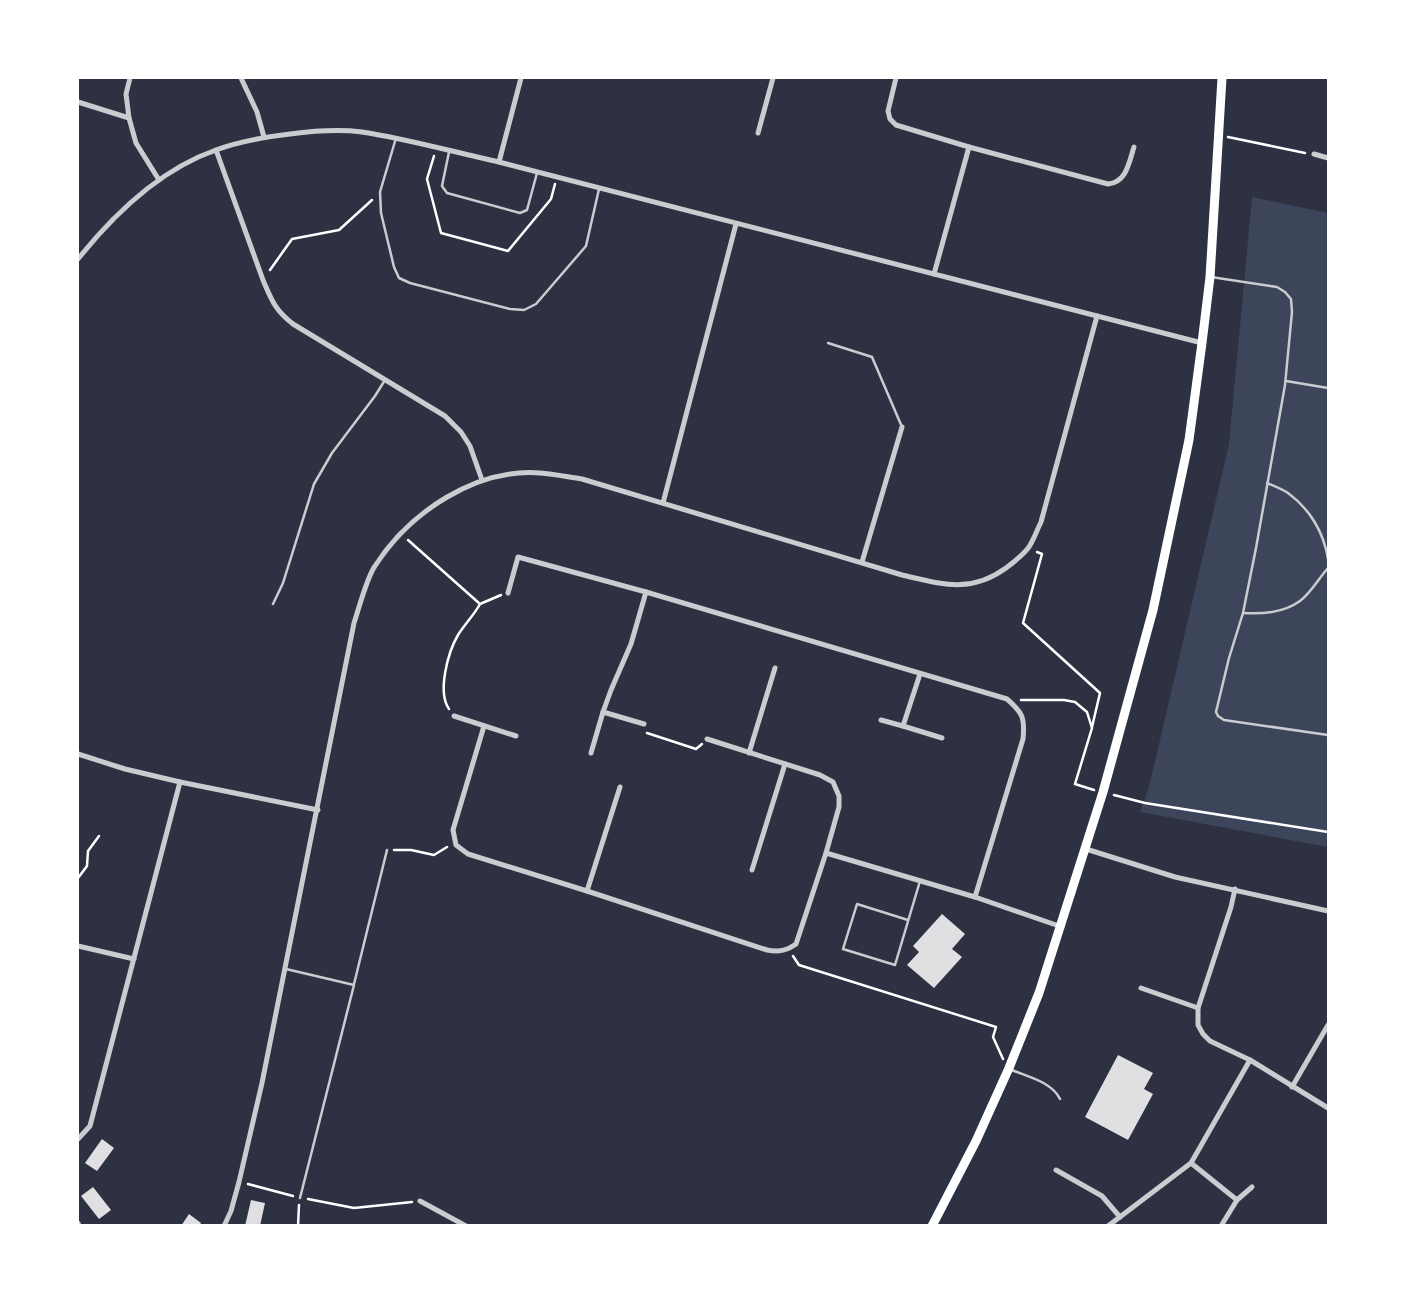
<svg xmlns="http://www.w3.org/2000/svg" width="1406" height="1303" viewBox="0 0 1406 1303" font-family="'DejaVu Sans',sans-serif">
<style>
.green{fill:#3c4559}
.building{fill:#e0e0e3}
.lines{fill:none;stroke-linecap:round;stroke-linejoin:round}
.path{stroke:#fff;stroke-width:2.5}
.service{stroke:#caccd0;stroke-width:2.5}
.minor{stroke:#caccd0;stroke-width:5}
.primary{stroke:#fff;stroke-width:9}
</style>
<rect width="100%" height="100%" fill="#2d3142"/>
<path class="green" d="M1252 197 1328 213V847L1140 812 1149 787 1229 444Z"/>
<g class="building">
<path d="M942 914 965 934 952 949 962 957 934 988 907 965 919 952 913 946Z"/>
<path d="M1118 1055 1153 1073 1144 1089 1153 1094 1128 1140 1085 1117Z"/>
<path d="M102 1139 114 1148 97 1171 85 1163Z"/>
<path d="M93 1187 111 1210 99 1219 81 1196Z"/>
<path d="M251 1200 265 1203 260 1226H245Z"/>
<path d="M189 1214 201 1223 199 1226H181Z"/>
</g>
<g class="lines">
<g class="path">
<path d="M1228 137 1305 153"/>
<path d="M434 156 427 179 441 233 508 251 551 199 555 184"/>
<path d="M270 270 292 239 339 230 372 200"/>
<path d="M408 540 480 604 501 595"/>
<path d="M1037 552 1042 554 1023 623 1100 693 1092 727"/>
<path d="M1021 700H1064L1075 702 1087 712 1092 728 1075 784 1094 790"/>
<path d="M449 709C437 692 448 652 458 635 465 624 474 615 480 604"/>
<path d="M647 733 696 749 702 744"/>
<path d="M1114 795 1145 803 1328 832"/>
<path d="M394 850H411L434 855 447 847"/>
<path d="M78 878 87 866 88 851 99 836"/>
<path d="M793 956 799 965 996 1027 993 1037 1003 1059"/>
<path d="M248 1184 293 1196"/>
<path d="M308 1199 354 1208 412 1202"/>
<path d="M298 1226 299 1205"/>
</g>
<g class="service">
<path d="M396 138 380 192 381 213 394 267 399 278 410 283 510 309 524 310 536 304 586 246 599 189"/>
<path d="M449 152 442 186 447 193 520 213 527 210 537 173"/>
<path d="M1211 277 1277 287 1285 292 1291 299 1292 312 1285 385 1256 548 1243 613 1229 658 1216 712 1218 716 1224 720 1328 735"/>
<path d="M828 343 872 357 902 427"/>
<path d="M1286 381 1328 388"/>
<path d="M1267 483C1274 486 1282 489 1288 493 1310 509 1324 533 1328 559"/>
<path d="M273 604 283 583 314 484 332 453 375 396 385 380"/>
<path d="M1243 613C1263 614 1283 613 1300 601 1311 593 1319 578 1328 568"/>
<path d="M908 920 857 904 843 949 895 965 920 881"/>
<path d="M286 969 354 985 300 1198"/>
<path d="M354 984 387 850"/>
<path d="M1012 1070C1028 1077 1052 1082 1060 1099"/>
</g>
<g class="minor">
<path d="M241 78 257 112 264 137"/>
<path d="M896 78 888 111 890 119 896 125 969 147 934 274"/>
<path d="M78 102 129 118 136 143 159 180"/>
<path d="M129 118 126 94 130 78"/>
<path d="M758 133 773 78"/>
<path d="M969 147 1108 184C1127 182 1129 162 1134 147"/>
<path d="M216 150 263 280C272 301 275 310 293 324L445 416 461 432 470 446 482 480"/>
<path d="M1314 154 1328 158"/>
<path d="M499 162 521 78"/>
<path d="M78 259C114 214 161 169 216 150 240 141 265 137 290 134 313 131 338 129 362 132 408 139 453 152 499 162L1202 343"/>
<path d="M663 503 736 224"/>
<path d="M862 562 902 427"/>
<path d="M508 593 518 557 646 592 1007 699C1023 713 1025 718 1023 739L975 897"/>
<path d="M920 674 903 726 942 738"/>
<path d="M454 716 516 736"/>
<path d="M881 720 903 726"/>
<path d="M644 724 603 712 611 690 631 644 646 592"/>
<path d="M484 726 453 830 456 845 468 854 587 891 767 950C779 952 786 951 796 944L826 853 839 807V796L833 782 820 775 707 739"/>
<path d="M591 753 603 712"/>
<path d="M749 753 775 668"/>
<path d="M78 754 125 769 180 782 318 810"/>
<path d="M1086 849 1175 877 1328 911"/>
<path d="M826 853 975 897 1062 927"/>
<path d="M752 870 785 764"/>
<path d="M1235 889 1231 907 1198 1008V1025L1203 1034 1210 1041 1250 1060 1328 1108"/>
<path d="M587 891 620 787"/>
<path d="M78 946 134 959"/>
<path d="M1141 988 1198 1008"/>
<path d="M1292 1087 1328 1025"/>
<path d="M78 1139 90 1126 180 782"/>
<path d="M1191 1163 1237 1200"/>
<path d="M1056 1170 1102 1196 1120 1217"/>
<path d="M420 1201 466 1226"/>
<path d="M78 1223 79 1226"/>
<path d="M224 1226 231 1211 239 1182 262 1083 354 623C359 608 367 577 375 566 409 513 475 468 540 473 554 474 568 477 582 479L902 575C942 584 970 594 1006 568 1014 562 1023 555 1029 547 1034 539 1037 530 1041 522L1097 316"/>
<path d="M1108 1226 1191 1163 1250 1060"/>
<path d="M1221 1226 1237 1200 1252 1187"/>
</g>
<path class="primary" d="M932 1226 976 1141 1009 1068 1039 993 1103 792 1153 610 1189 440 1202 343 1210 277 1222 78"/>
</g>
<rect width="1406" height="1303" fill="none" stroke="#ffffff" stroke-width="158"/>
</svg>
